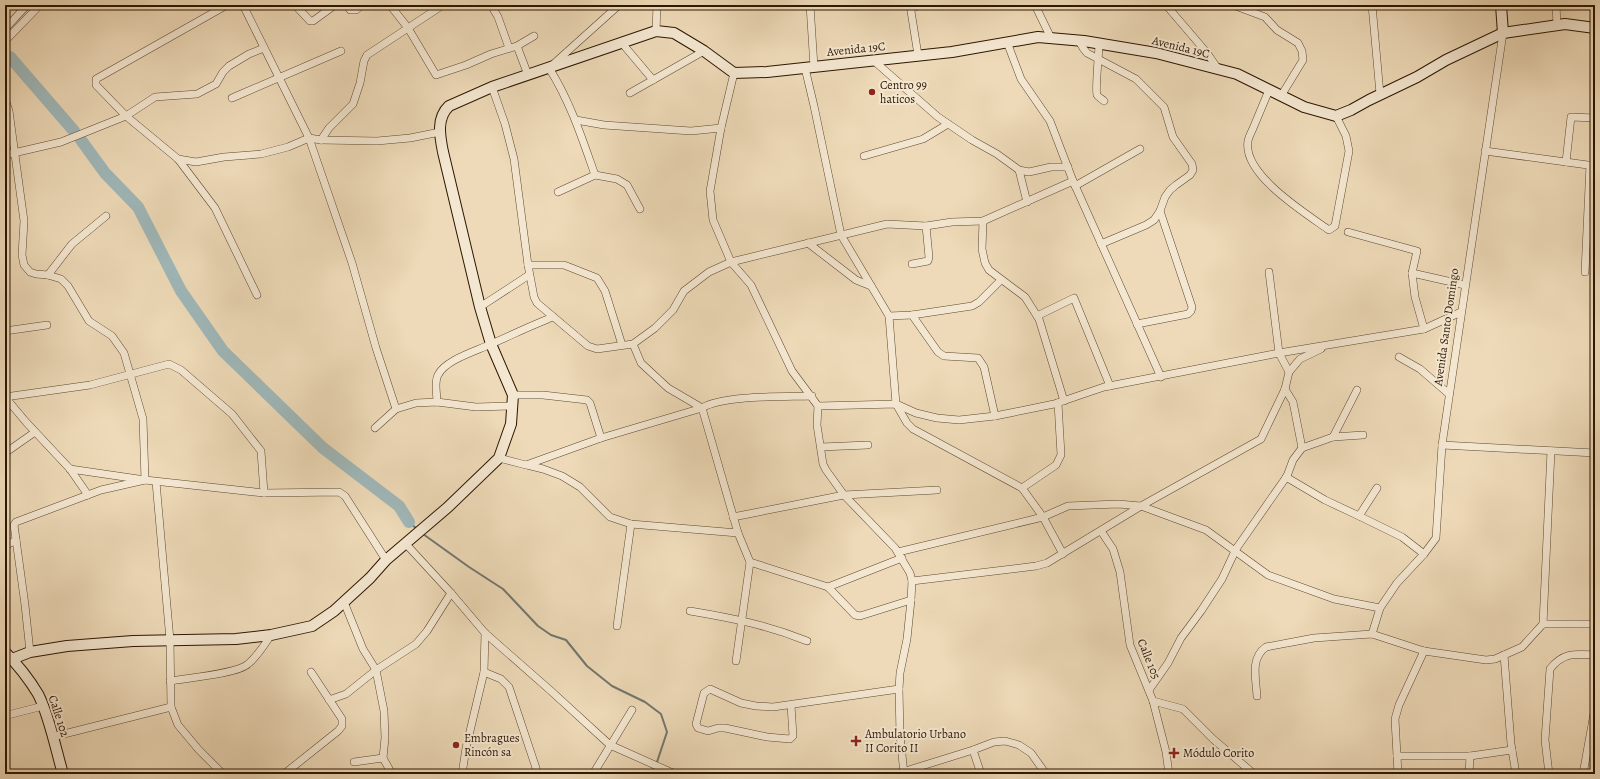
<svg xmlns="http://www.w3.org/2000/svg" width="1600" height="779" viewBox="0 0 1600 779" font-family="Alegreya,serif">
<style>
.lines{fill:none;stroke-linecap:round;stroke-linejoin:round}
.stream{stroke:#717770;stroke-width:2}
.river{stroke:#9fb8ba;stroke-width:12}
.street-casing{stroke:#5d472e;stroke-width:8}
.secondary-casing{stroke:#2d1600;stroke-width:12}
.street{stroke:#f4e7d1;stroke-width:7}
.secondary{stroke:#f4e7d1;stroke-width:10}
.poi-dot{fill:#8f2418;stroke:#f4e7d1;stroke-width:1.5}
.labels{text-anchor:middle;stroke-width:4;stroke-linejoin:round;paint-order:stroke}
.street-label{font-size:12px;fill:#2d1600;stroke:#f4e7d1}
.poi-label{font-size:12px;fill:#2d1600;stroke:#f4e7d1;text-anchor:start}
</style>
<rect width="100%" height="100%" fill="#eedab8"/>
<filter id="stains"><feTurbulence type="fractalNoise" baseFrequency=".005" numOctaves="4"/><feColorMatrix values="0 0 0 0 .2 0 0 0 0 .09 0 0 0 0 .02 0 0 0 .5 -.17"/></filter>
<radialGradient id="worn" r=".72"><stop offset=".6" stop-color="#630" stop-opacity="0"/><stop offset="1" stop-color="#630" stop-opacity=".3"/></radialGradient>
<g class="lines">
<g class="stream">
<path d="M409 522 418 530"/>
<path d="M423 534 469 567 503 589 538 626 551 635 566 640 587 666 612 686 645 702 661 714 667 732 657 762"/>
<path d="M651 774 654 768"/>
</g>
<g class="river">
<path d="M10 57 74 131"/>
<path d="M81 140 105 173 138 207 181 291 223 351 323 448 399 506 409 522"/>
</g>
<g class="street-casing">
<g id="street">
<path d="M227 5 96 79V85L126 116 178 159 215 208 257 295"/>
<path d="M243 5 309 138 352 263 376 348 396 409"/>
<path d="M295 5 310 21H313L335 5"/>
<path d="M347 5 350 10H356L362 5"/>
<path d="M390 5 408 28 436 75 466 65 491 54 517 46 534 36"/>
<path d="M491 5 498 17 509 48"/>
<path d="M810 5 814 67"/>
<path d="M910 5 918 55"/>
<path d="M1035 5 1051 38"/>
<path d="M1166 5 1207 53 1218 69"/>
<path d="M1233 5 1265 17 1277 30 1298 43 1302 51 1303 60 1281 96"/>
<path d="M1372 5 1380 94"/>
<path d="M1556 5 1557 25"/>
<path d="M911 8 922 5"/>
<path d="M5 29 27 5"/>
<path d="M656 31 657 5"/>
<path d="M5 41 40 5"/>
<path d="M1079 41 1083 48 1087 53 1136 79 1164 107 1173 137 1192 164 1193 170 1190 175 1176 185 1170 190 1165 197 1160 211 1154 220 1146 225 1101 244"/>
<path d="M621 42 653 80"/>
<path d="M1007 42 1021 79 1050 121 1073 181 1161 377"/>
<path d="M1099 44C1099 52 1095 90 1097 95 1098 97 1102 99 1104 101"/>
<path d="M517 46 528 75"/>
<path d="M873 60 938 117 972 140 997 154 1019 170 1029 172 1051 167H1068"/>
<path d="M805 68 814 106 841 235 889 316 896 404 907 423 913 429 1022 488 1043 517 1063 554"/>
<path d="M734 73 721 128 710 191 713 220 731 262 751 285 792 371 818 406 817 425 823 464 826 470 844 495 895 548 910 573 912 581 911 600 907 639 900 673 899 689 900 735 904 774"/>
<path d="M492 87 505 124 514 159 528 265 534 297 537 303 588 346 597 349 633 344 655 328 673 310 684 291 709 272 731 262 887 224 926 226 952 222 983 221 1073 181"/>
<path d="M1269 90C1264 102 1259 114 1254 126 1252 131 1249 136 1248 141 1242 174 1305 213 1329 230L1335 226 1349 151 1346 136 1336 116"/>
<path d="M630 93 704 51"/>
<path d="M232 98 341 51"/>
<path d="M5 99 9 111 24 221 22 255 24 265 30 272 36 274 48 275 61 279 68 286 89 321 112 336 124 353 143 419 145 480 70 469"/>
<path d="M576 120 604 125 691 131 721 128"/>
<path d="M321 140 329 128 353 104 360 83 364 61 367 55 443 5"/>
<path d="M1485 151 1595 166"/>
<path d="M5 155 61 142 126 116 155 97 197 94 216 84 223 72 229 66 249 54 264 48"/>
<path d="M864 156 923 139 948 124"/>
<path d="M178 159 196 162 224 157 261 154 288 147 309 138 321 140 377 141 410 138 440 132"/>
<path d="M1566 162 1571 117 1595 118"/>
<path d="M1019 170 1027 202"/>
<path d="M595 175C582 138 570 101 549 68L619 5"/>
<path d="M1075 186 1140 149"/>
<path d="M558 192 595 175 617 179 627 185 640 209"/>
<path d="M983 221 982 249 985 263 989 270 1025 297 1039 319 1064 401"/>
<path d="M1348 232 1417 251 1412 273 1415 297 1424 329"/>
<path d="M808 243 856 280 871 286"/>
<path d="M912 264 928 261 929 257 926 226"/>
<path d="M528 265H564L597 278 605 291 622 345"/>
<path d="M1269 272 1279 353 1289 372"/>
<path d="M1585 272 1590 165"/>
<path d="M1412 273 1465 285"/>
<path d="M48 275 72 244 106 216"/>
<path d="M480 307 529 275"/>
<path d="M912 315 938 352 944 356 978 358 984 367 995 416"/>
<path d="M889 316 912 315 972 306 979 302 1001 280"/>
<path d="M1037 316 1074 298 1110 386"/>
<path d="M1137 324 1188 314 1191 311 1192 307 1160 211"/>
<path d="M5 331 47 325"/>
<path d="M633 344 641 363 668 388 702 408 738 533 750 562 828 587 855 615 860 616 911 600"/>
<path d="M1399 357 1420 369 1449 394"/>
<path d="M1285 389 1293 402 1302 448"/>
<path d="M513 395H543L587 400 590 403 601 438"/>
<path d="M5 397 90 385 169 364 181 370 232 414 261 451 264 493"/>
<path d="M5 397 26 422 70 469 88 495"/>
<path d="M437 402C437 394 434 382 438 375 445 360 476 351 491 344 512 335 532 325 553 317"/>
<path d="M818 406 896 404 916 413 937 418 959 420 995 416 1054 404 1104 387 1279 353 1424 329 1461 312"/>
<path d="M375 428 396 409 416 403 437 402 476 407 513 406"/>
<path d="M1333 437 1363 435"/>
<path d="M1442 445 1595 453"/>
<path d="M821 447 868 445"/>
<path d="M5 453 35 432"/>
<path d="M499 458 526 465 601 438 702 408C724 395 784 397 812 396"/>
<path d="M527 465 543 469 562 476 580 487 610 517 631 524 738 533"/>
<path d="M1286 477 1325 500 1359 516 1402 537 1424 554"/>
<path d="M156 482 170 640 171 707 178 725 199 750 223 774"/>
<path d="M1022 488 1056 465 1061 455 1058 403"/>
<path d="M1359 516 1377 488"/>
<path d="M733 517 844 495 937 490"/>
<path d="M1101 531 1113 549 1120 572 1130 645 1153 701 1166 752 1169 774"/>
<path d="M405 543 451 593 485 633 551 691 610 745 675 774"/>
<path d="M5 546 16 540"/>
<path d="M898 552 1043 517 1068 506 1118 504 1141 506 1206 530 1268 575 1334 599 1380 608"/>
<path d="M912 581 1036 566 1047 563 1141 506 1261 439 1285 389 1289 372 1300 359 1321 349"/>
<path d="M828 587 902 558"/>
<path d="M344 602 363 649 376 670 384 711 385 738 383 758 392 774"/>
<path d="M690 611C732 618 767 625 807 641"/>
<path d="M1543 624H1595"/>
<path d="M617 626 631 524"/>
<path d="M485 633 484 672 501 679 509 687 538 774"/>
<path d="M1372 634 1380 608 1397 583 1424 554 1436 538 1442 445 1503 33"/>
<path d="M30 652 25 605 14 525 16 522 101 490 145 480 264 493 339 492 345 496 386 560"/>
<path d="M1504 655 1511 744 1516 774"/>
<path d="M736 661 750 562"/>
<path d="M170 681C187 678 237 674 248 664 258 656 264 645 271 635"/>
<path d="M1149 690 1168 663 1181 638 1201 611 1222 579 1236 549 1287 476 1293 460 1302 448 1333 437 1357 390"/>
<path d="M1257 696C1256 679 1250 658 1266 647L1314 638 1372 634 1424 651 1486 660 1495 659 1522 647 1543 624 1551 451"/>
<path d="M329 700 346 694 376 670 416 644 427 631 451 593"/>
<path d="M1153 701 1183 709 1213 739 1254 774"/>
<path d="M791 705 793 736 790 739 767 737 725 728H718L708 731 698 728 696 724 704 693 710 689 741 703 756 706 773 707 899 689"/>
<path d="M8 715 43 706"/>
<path d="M52 737 171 707"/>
<path d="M973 750 981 774"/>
<path d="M1397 756H1470L1512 750"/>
<path d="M354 762 383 758"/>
<path d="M1584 773 1595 774"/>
<path d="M284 774 338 731 342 726V719L311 672"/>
<path d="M462 774 466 748 484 672"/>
<path d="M593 774 632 710"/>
<path d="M896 774 973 750 994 742 1005 741 1019 745 1031 753 1046 774"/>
<path d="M1398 774 1395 719 1399 705 1424 651"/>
<path d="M1469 774 1470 756"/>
<path d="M1549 774 1545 740 1550 669C1563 652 1575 654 1595 655"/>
<path d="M1583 774 1595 708"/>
</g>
</g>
<g class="secondary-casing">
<g id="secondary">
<path d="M1501 5 1503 33"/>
<path d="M5 652C17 664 29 679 38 694 49 715 56 750 63 774"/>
<path d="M12 659 30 652 67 646 133 641 236 639 271 635 312 626 334 611 370 578 386 560 447 508 499 458 511 424 513 395 491 344 480 307 443 152C440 137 436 118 449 106L492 87 656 31 674 33 704 51 734 73 767 72 952 52 1038 37 1084 41 1156 53 1237 74 1304 107 1336 116 1351 110 1369 100 1417 77 1446 60 1503 33 1565 24 1595 28"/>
</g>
</g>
<use href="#street" class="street"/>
<use href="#secondary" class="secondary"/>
</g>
<g class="poi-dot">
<circle cx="872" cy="92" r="4"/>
<path d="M854 735h4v4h4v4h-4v4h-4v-4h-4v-4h4z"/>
<circle cx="456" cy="745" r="4"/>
<path d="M1172 747h4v4h4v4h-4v4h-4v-4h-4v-4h4z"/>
</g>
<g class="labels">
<g class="street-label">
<text transform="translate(1181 47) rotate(14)" y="4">Avenida 19C</text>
<text transform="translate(856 49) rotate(-6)" y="4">Avenida 19C</text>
<text transform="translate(1446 327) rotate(-82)" y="4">Avenida Santo Domingo</text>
<text transform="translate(1149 659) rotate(68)" y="4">Calle 105</text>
<text transform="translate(59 716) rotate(72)" y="4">Calle 102</text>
</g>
<g class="poi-label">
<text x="880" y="89">Centro 99<tspan x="880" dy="14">haticos</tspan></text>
<text x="865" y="738">Ambulatorio Urbano<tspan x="865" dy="14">II Corito II</tspan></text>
<text x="464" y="742">Embragues<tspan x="464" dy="14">Rincón sa</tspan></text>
<text x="1183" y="757">Módulo Corito</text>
</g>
</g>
<rect width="1600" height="779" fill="none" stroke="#eedab8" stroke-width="20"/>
<rect x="6" y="6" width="1588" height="767" fill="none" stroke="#2d1600" stroke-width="2"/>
<rect x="10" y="10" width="1580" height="759" fill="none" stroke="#2d1600"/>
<rect width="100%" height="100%" filter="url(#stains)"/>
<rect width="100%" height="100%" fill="url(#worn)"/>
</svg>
